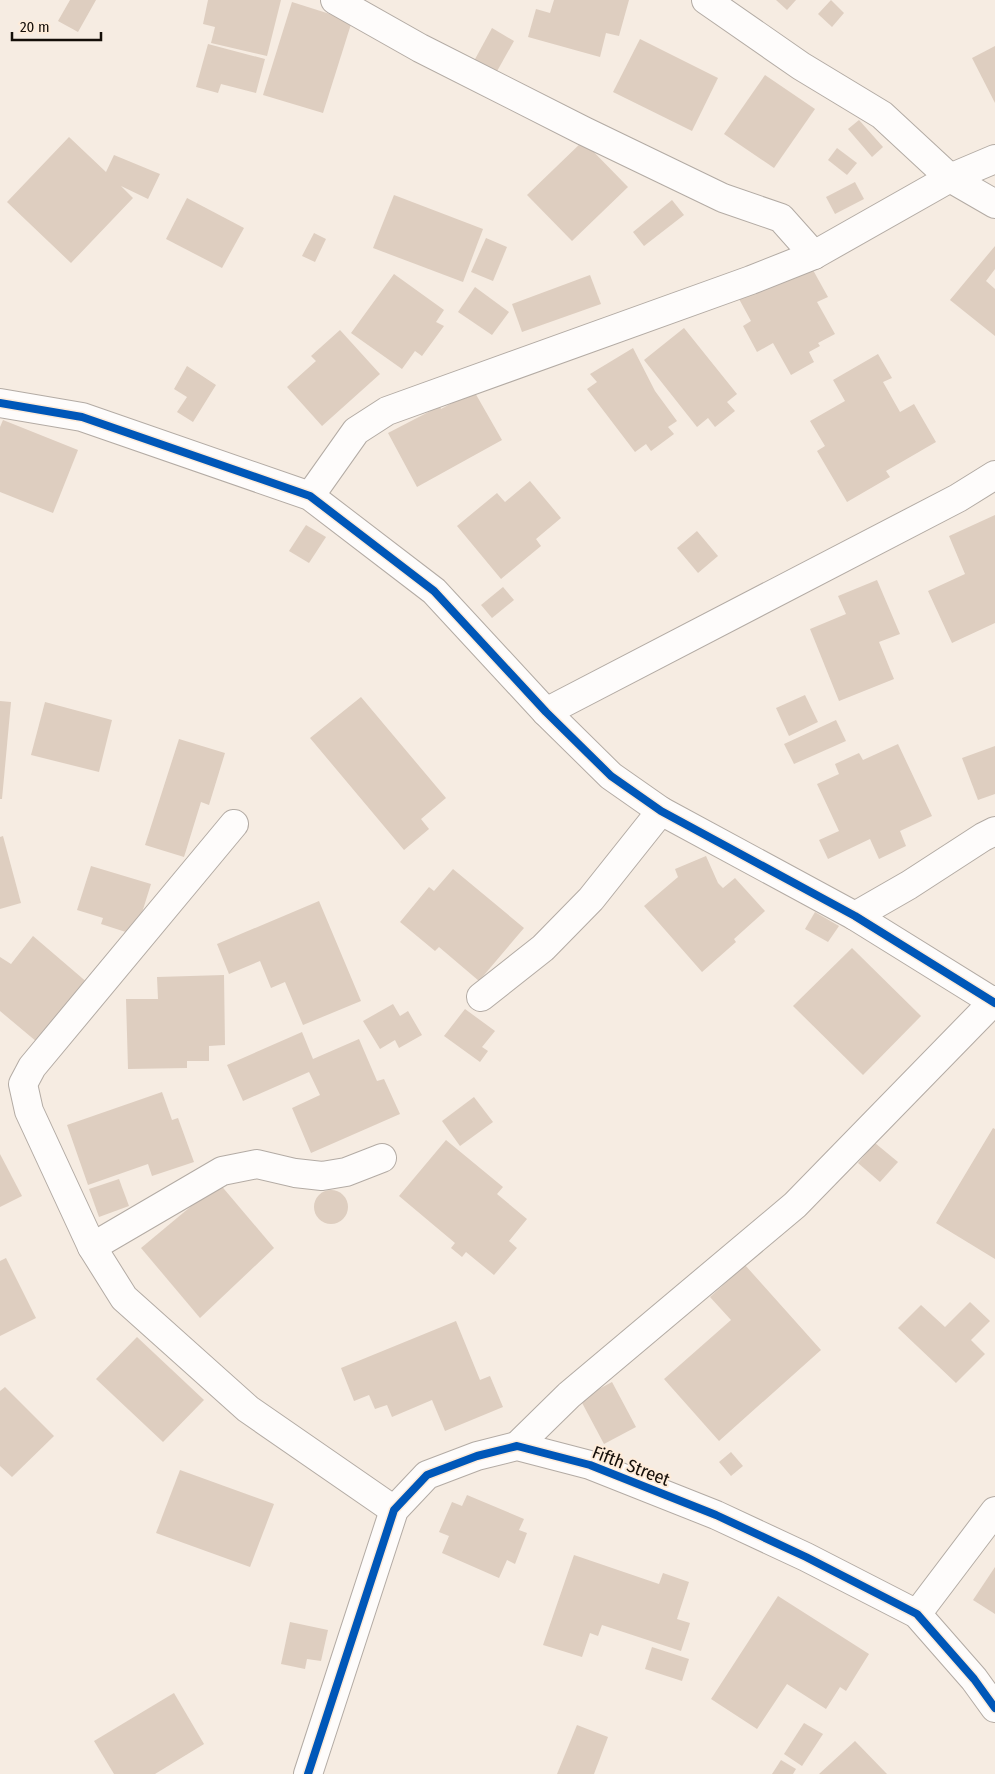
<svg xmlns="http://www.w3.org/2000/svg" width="995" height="1774" viewBox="0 0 995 1774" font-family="'Fira Sans Condensed',sans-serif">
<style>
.building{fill:#decec0}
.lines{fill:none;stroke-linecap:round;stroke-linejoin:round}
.minor-casing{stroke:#b3aba4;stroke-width:30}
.minor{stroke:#fefcfb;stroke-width:28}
.cycleway-casing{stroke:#feecda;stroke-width:11}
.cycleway{stroke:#0057b8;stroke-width:8}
.labels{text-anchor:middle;stroke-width:4;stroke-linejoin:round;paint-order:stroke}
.street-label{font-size:18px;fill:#140e08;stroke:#feecda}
</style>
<rect width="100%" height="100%" fill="#f6ece2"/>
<g class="building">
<path d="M70 0H96L78 32 58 21Z"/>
<path d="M208 0H281L267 56 211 43 215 27 203 24Z"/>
<path d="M554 0H629L619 36 606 33 600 57 528 37 536 9 550 13Z"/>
<path d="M776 0H796L787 10Z"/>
<path d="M831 0 844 13 832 27 818 14Z"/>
<path d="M292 2 352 21 323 113 263 95Z"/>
<path d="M492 28 514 41 496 73 474 61Z"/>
<path d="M640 39 718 78 692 131 613 92Z"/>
<path d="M208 44 265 59 256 93 221 84 218 93 196 87Z"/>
<path d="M995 46V103L972 58Z"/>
<path d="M765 75 815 109 774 168 724 134Z"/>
<path d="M859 120 883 147 872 157 848 129Z"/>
<path d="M69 137 106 172 114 155 160 174 148 199 121 186 133 198 71 263 7 202Z"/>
<path d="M583 141 628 187 572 241 527 195Z"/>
<path d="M837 148 857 163 847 175 828 160Z"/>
<path d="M855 182 864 199 835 214 826 197Z"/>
<path d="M394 195 483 229 463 282 373 248Z"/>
<path d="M187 198 244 228 222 268 166 239Z"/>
<path d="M672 200 684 215 644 246 633 232Z"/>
<path d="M314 233 326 239 315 262 302 256Z"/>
<path d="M486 238 507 247 493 281 471 272Z"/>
<path d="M995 246V269L986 281 995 289V336L950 300Z"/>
<path d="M808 261 828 297 817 302 835 334 818 343 820 346 809 352 814 362 791 375 773 343 757 352 743 326 751 321 739 299Z"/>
<path d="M394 274 444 310 436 322 444 326 422 356 415 351 402 369 351 333Z"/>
<path d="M590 275 601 304 522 332 512 304Z"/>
<path d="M475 287 509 312 492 335 458 312Z"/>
<path d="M684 328 737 394 727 402 735 411 715 427 708 418 697 427 644 360Z"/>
<path d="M340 330 380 374 322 426 287 387 316 361 311 356Z"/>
<path d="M633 348 655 391 677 421 668 427 674 434 651 451 646 444 635 452 587 389 597 382 590 374Z"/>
<path d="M878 354 892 378 883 382 900 412 914 404 936 442 886 471 890 477 847 502 817 451 825 446 810 421 845 401 833 380Z"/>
<path d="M187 366 216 385 193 422 177 412 187 397 174 389Z"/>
<path d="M474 391 502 440 417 487 388 433 440 406 441 409Z"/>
<path d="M3 420 78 450 53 513 0 492V427Z"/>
<path d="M530 481 561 518 536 539 541 546 501 579 457 526 497 493 505 502Z"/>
<path d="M995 515V623L952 643 928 591 965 574 949 536Z"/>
<path d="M306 525 326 537 309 563 289 551Z"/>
<path d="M697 531 718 556 698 573 677 548Z"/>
<path d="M877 580 900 634 879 642 894 679 839 701 810 629 846 614 838 596Z"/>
<path d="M503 587 514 600 492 618 481 605Z"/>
<path d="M805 695 818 722 789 736 776 708Z"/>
<path d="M361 697 446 798 421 819 429 829 404 850 310 738Z"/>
<path d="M0 701 11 702 2 799H0Z"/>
<path d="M45 702 112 720 99 772 31 755Z"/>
<path d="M836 720 846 741 794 764 784 744Z"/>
<path d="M179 739 225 753 209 805 201 802 184 857 145 845Z"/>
<path d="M898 744 932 816 900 831 906 846 879 859 870 839 828 859 819 840 839 831 817 784 839 774 835 764 859 753 863 760Z"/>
<path d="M995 746V794L978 800 962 758Z"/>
<path d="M3 836 21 903 0 909V837Z"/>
<path d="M706 856 718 883 723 888 735 878 765 911 734 939 736 942 702 972 644 906 678 877 675 869Z"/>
<path d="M91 866 151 884 135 935 101 924 103 918 77 910Z"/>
<path d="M453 869 524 928 479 981 439 947 435 951 400 922 429 887 434 891Z"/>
<path d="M319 901 361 1001 303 1025 285 982 271 988 260 961 229 974 217 944Z"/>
<path d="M815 912 839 926 828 942 805 929Z"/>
<path d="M33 936 89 984 43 1047 0 1011V957L11 964Z"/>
<path d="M852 948 921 1016 863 1075 793 1006Z"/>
<path d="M224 975 225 1045 209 1046V1061H187V1068L128 1069 126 999H158L157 977Z"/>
<path d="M393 1004 400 1016 408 1011 422 1035 399 1048 395 1040 380 1049 363 1021Z"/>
<path d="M465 1009 495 1031 482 1047 488 1051 480 1062 444 1036Z"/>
<path d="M302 1032 313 1059 359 1039 377 1081 384 1079 400 1114 311 1153 292 1108 320 1095 309 1072 243 1101 227 1065Z"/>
<path d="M162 1092 172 1120 178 1118 194 1162 152 1176 148 1164 88 1185 67 1125Z"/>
<path d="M474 1097 493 1122 460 1146 442 1121Z"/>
<path d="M993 1128 995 1129V1259L936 1223Z"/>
<path d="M446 1140 503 1187 497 1194 527 1219 509 1241 517 1248 494 1275 466 1252 462 1257 451 1248 455 1243 399 1196Z"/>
<path d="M875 1143 898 1162 880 1182 858 1163Z"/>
<path d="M0 1154 22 1196 0 1207Z"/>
<path d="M119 1179 129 1206 99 1217 89 1189Z"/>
<path d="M219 1183 274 1248 200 1318 141 1248Z"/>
<circle cx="331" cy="1207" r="17"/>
<path d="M6 1258 36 1318 0 1336V1261Z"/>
<path d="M745 1265 821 1350 719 1441 664 1379 731 1320 710 1297Z"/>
<path d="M970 1302 990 1321 971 1340 985 1354 956 1383 898 1328 921 1305 945 1327Z"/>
<path d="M456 1321 480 1380 490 1376 503 1407 445 1431 432 1400 392 1417 387 1405 375 1409 369 1395 354 1401 341 1368Z"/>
<path d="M137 1337 204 1400 163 1442 96 1379Z"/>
<path d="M612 1382 636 1427 604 1444 580 1399Z"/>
<path d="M5 1387 54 1436 12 1477 0 1466V1391Z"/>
<path d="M731 1452 743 1466 731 1476 719 1462Z"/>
<path d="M180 1470 274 1504 250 1567 156 1533Z"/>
<path d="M467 1495 524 1519 519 1530 527 1533 515 1564 507 1560 499 1578 442 1553 449 1536 439 1532 452 1502 462 1506Z"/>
<path d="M574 1555 659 1584 663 1573 689 1582 677 1619 690 1623 681 1651 602 1625 598 1636 590 1633 582 1657 543 1645Z"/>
<path d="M995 1567V1614L973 1600Z"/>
<path d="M778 1596 869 1654 846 1691 840 1687 826 1709 787 1684 757 1729 711 1699Z"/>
<path d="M290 1622 328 1630 321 1661 307 1659 305 1669 281 1664Z"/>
<path d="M652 1647 689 1659 682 1681 645 1669Z"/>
<path d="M174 1693 204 1744 155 1774H114L94 1741Z"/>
<path d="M804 1723 823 1734 802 1766 784 1754Z"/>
<path d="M577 1725 608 1737 594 1774H557Z"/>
<path d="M855 1741 887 1774H819Z"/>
<path d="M781 1760 796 1769 793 1774H772Z"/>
</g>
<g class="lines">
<g class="minor-casing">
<g id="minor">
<path d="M335 0 420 48 584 131 723 198 781 218 814 255"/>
<path d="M706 0 801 66 882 115 950 178 995 204"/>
<path d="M0 403 82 417 310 496 434 591 546 712 611 776 661 811 855 916 995 1003"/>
<path d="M310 496 356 431 387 411 751 280 814 255 950 178 995 159"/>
<path d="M546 712 958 498 995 475"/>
<path d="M234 824 32 1067 23 1084 29 1111 92 1247 124 1298 248 1409 394 1510"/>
<path d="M855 916 909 885 983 837 995 831"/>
<path d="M481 997 543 948 591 899 661 811"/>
<path d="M92 1247 222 1171 257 1164 295 1173 322 1176 346 1172 382 1158"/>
<path d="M517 1446 569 1395 795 1205 995 1000"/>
<path d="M917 1614 995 1511"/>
<path d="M308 1774 394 1510 427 1475 477 1456 517 1446 590 1465 716 1515 806 1557 917 1614 974 1679 995 1708"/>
</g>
</g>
<use href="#minor" class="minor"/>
<g class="cycleway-casing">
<g id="cycleway">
<path d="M0 403 82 417 310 496 434 591 546 712 611 776 661 811 855 916 995 1003"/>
<path d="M308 1774 394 1510 427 1475 477 1456 517 1446 590 1465 716 1515 806 1557 917 1614 974 1679 995 1708"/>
</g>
</g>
<use href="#cycleway" class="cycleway"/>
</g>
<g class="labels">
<g class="street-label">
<text transform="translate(631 1466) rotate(21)" y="6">Fifth Street</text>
</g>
</g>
<path d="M12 32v8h89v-8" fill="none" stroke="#140e08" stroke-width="2.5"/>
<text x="20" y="32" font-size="15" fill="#140e08" stroke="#feecda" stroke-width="4" paint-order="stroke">20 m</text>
</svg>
